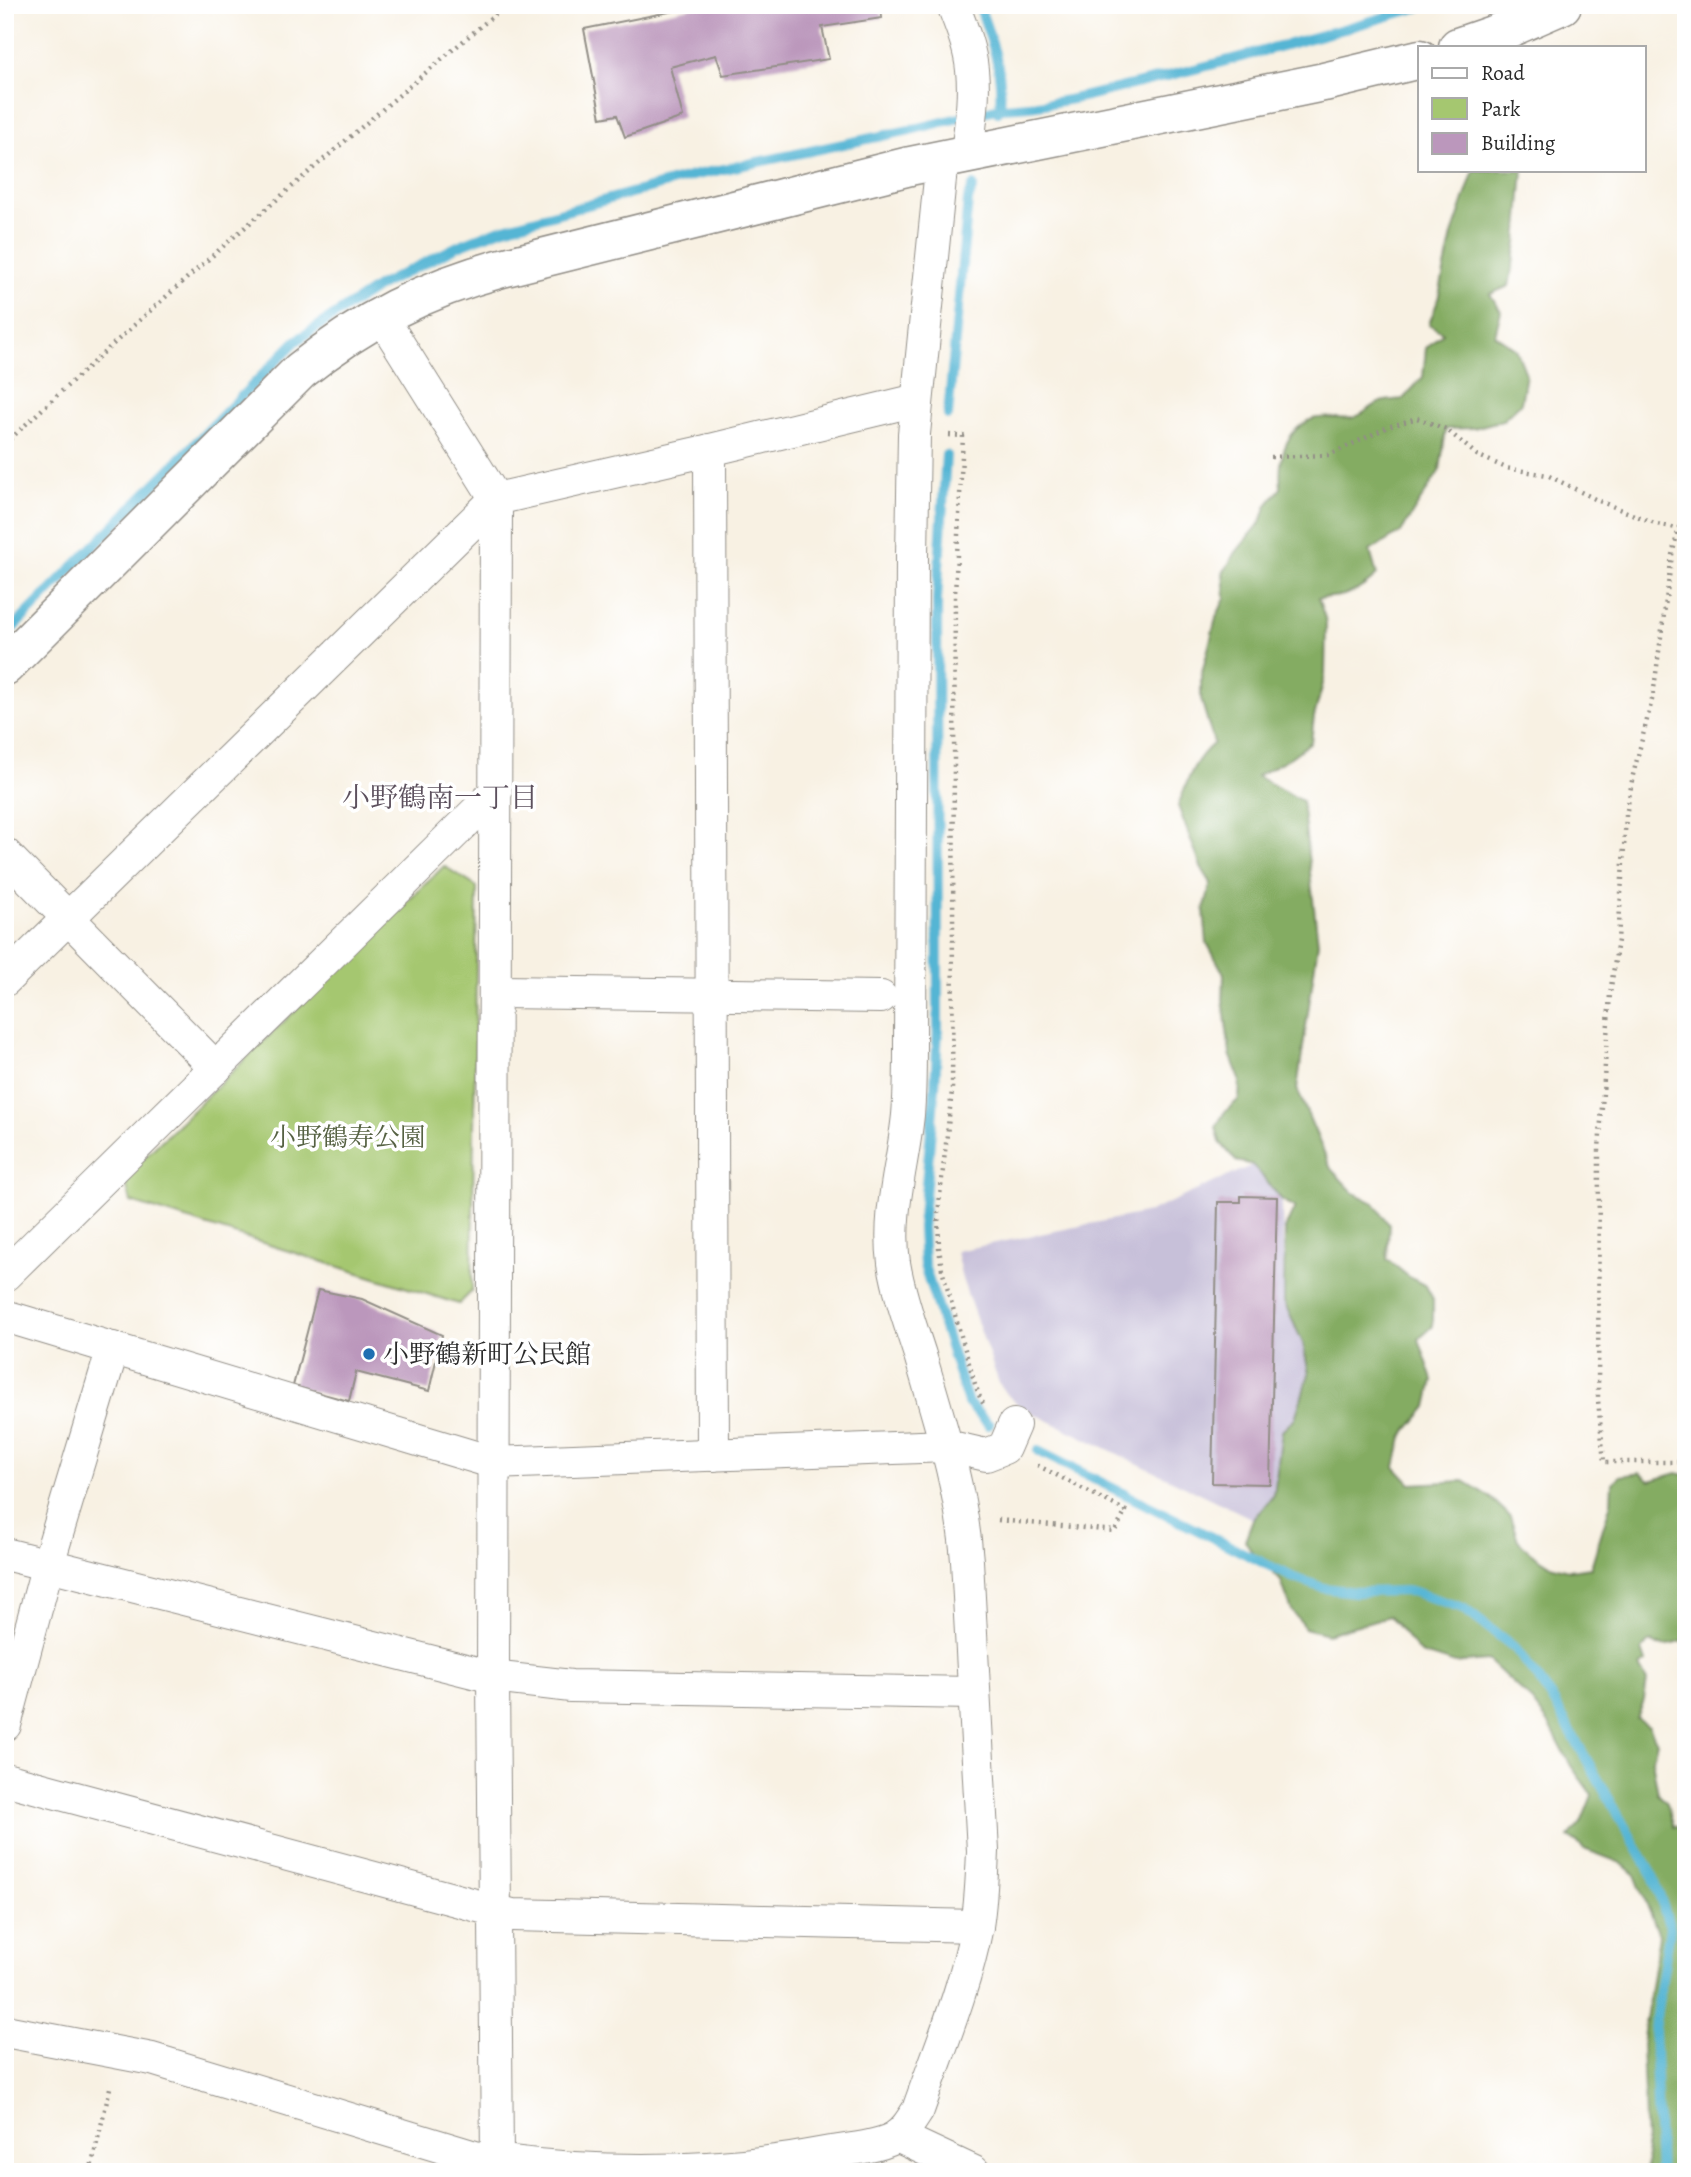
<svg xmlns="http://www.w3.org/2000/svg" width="1691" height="2177" viewBox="0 0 1691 2177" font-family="Alegreya,'Noto Serif JP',serif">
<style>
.industrial{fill:#c7c0d9}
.green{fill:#a5c770;stroke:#68794e;stroke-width:2}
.forest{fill:#84ac62;stroke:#586c46;stroke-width:2}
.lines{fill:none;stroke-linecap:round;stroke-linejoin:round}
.stream{stroke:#55b5d4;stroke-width:10}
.building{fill:#bb97bc}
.minor-casing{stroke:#928e87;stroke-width:34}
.tertiary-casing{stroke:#928e87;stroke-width:41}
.path{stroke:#928e87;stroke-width:4.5;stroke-dasharray:2 5;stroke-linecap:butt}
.minor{stroke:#fff;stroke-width:32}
.tertiary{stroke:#fff;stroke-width:38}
.poi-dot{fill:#1f6fb2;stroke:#fff;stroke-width:2.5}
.labels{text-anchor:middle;stroke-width:7;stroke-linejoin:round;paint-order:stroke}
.park-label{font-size:26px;fill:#566243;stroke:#fff}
.poi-label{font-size:26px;fill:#2b2b2b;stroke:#fff;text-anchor:start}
.neighbourhood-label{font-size:28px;fill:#5d515e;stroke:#fff}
</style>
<rect width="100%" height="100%" fill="#fff"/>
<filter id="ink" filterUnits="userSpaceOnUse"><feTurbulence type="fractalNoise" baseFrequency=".0143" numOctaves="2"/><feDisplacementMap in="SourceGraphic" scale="14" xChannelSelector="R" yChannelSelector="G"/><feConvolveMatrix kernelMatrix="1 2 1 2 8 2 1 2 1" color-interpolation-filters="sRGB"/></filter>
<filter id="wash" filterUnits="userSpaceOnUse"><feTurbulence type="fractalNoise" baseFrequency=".00686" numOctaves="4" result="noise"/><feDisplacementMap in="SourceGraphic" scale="28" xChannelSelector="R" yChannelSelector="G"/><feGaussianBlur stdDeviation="1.57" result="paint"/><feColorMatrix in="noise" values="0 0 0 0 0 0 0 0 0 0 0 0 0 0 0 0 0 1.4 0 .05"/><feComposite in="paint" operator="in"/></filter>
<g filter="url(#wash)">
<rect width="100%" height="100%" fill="#f8f1e3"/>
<path class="industrial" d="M1253 1165 1282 1200 1284 1302 1303 1343 1309 1374 1295 1418 1282 1431 1274 1495 1253 1519 1022 1408 1005 1393 999 1383 962 1279 956 1251 1149 1212Z"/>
<path class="green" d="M444 866 477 887 472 1291 459 1304 131 1202 124 1177Z"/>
<path class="forest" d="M1474 170H1523L1517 244 1509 286 1490 294 1501 311 1495 335 1516 349 1526 374 1521 403 1503 420 1474 428 1446 429 1440 470 1414 511 1401 532 1370 551 1377 575C1357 594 1345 597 1318 598L1326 621 1325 676 1314 717 1311 742 1291 757 1257 776 1302 801 1318 943 1297 1089 1331 1169 1354 1193 1374 1203 1389 1225 1387 1259 1409 1277 1426 1286 1433 1299V1326L1419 1339 1433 1380 1427 1407 1402 1437 1395 1467 1411 1484 1464 1481 1490 1497 1510 1516 1518 1540 1530 1552 1550 1565 1569 1570 1591 1567 1611 1502 1612 1483 1620 1476 1640 1473 1650 1481 1677 1473 1686 1475V1640C1673 1645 1661 1648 1649 1642L1642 1650 1646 1662 1639 1667 1647 1681 1644 1700 1637 1719 1649 1726 1657 1742 1652 1760 1658 1794 1667 1803 1674 1827 1686 1826V2172H1647L1642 2044 1659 1935 1635 1875 1621 1863 1585 1849 1569 1837 1581 1823 1592 1795 1571 1766 1549 1724 1529 1698 1488 1660 1452 1663 1420 1653 1389 1616 1327 1634 1305 1628 1292 1611 1281 1581 1261 1560 1255 1557 1245 1540 1253 1519 1274 1495 1282 1431 1295 1418 1309 1374 1303 1343 1284 1302 1285 1228 1295 1207 1282 1200 1253 1165 1236 1161 1220 1142 1216 1127 1224 1113 1239 1099 1240 1080 1230 1054 1223 999 1224 974 1207 943 1204 910 1211 883 1201 867 1178 806C1188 780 1192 762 1214 743L1201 699V677L1216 618 1225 598 1223 573 1236 552 1261 522 1267 505 1281 488C1278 460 1284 430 1313 419 1326 415 1339 420 1352 418 1362 416 1371 406 1381 402 1388 400 1397 400 1403 399L1423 377 1426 348 1443 333 1429 324 1438 300 1452 235Z"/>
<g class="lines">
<g class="stream">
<path d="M998 112 1000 108C1051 107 1102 92 1152 80 1244 57 1335 32 1426 5"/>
<path d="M948 415 968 200 973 186"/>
<path d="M946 455 937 600 938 1027 935 1087 922 1227 924 1265 968 1403 989 1425"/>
<path d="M5 636 296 341 379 286 458 246 501 229 696 175 910 130 1000 108C1003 67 992 43 979 5"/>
<path d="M1038 1451 1294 1578 1324 1588 1354 1592 1411 1591 1463 1608 1515 1648 1551 1697 1654 1878 1670 1928 1654 2029 1660 2172"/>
</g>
</g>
<g id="blocks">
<g class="building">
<path d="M704 5H880L882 18 822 27 829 59 723 75 716 55 670 67 683 117 625 137 617 115 601 118 584 29Z"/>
<path d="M1241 1196 1277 1197 1270 1484 1212 1483 1218 1202H1241Z"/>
<path d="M318 1290 362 1299 442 1335 429 1391 356 1372 349 1401 293 1386Z"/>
</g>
</g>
</g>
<g filter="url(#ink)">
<use href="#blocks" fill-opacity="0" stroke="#928e87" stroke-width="2"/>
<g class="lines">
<g class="minor-casing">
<g id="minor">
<path d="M953 5C961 26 970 47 972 70 975 98 970 126 967 154"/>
<path d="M381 316 496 499 493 1677 497 2160"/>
<path d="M710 450 713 1455"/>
<path d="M5 854 216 1068"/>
<path d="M5 980 496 499 710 450 917 400"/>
<path d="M496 992 881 997"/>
<path d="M5 1275 496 792"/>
<path d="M5 1316 495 1463 947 1446 986 1455 1004 1448 1014 1425"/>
<path d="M5 1554 493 1677 571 1686 974 1693"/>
<path d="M5 1725 48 1564 113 1348"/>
<path d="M5 1779 512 1915 977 1926"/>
<path d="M5 2031 152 2059 475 2157C593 2175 714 2175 831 2152 851 2149 876 2147 894 2138 905 2131 911 2121 918 2110 939 2050 965 1989 977 1926 981 1901 982 1876 983 1851L967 1561C962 1490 940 1423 920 1355 910 1324 899 1294 894 1263 887 1212 903 1165 908 1115 910 1092 910 1069 910 1046L912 556 914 434 942 159"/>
<path d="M897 2136 974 2172"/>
</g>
</g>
<g class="tertiary-casing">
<g id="tertiary">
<path d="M1458 47 1493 35 1562 5"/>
<path d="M5 666 300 371C362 321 425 289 502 268L910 166 1324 82 1420 59"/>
</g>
</g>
<g class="path">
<path d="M949 435 963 436 955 594 952 1091 938 1213 939 1248 942 1270 975 1384 981 1400 985 1406"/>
<path d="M5 444C167 291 336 148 506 5"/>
<path d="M1271 457 1329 455 1388 427 1417 418 1446 429 1477 455 1506 468 1547 475 1599 501 1657 524 1686 530"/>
<path d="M1686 499 1672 555 1653 696 1633 775 1626 816 1618 940 1610 994 1599 1149 1598 1400 1604 1462H1686"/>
<path d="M998 1520 1115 1531 1126 1511 1035 1464"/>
<path d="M90 2172 111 2084"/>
</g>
<use href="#minor" class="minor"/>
<use href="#tertiary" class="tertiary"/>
</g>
</g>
<circle class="poi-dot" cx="369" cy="1354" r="7"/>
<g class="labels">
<g class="park-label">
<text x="348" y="1146">小野鶴寿公園</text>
</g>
<g class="poi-label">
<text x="383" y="1363">小野鶴新町公民館</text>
</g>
<g class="neighbourhood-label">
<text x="440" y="807">小野鶴南一丁目</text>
</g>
</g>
<rect width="1691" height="2177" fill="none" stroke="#fff" stroke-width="28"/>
<rect x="1418" y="46" width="228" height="126" fill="#ffffff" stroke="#aaaaaa" stroke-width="2"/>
<rect x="1432" y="68" width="35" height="10" fill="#ffffff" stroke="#aaaaaa" stroke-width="2"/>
<text x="1481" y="80" font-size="21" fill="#2b2b2b">Road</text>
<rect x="1432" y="98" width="35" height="21" fill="#a5c770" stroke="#aaaaaa" stroke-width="2"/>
<text x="1481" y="116" font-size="21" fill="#2b2b2b">Park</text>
<rect x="1432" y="133" width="35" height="21" fill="#bb97bc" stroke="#aaaaaa" stroke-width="2"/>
<text x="1481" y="150" font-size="21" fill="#2b2b2b">Building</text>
</svg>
